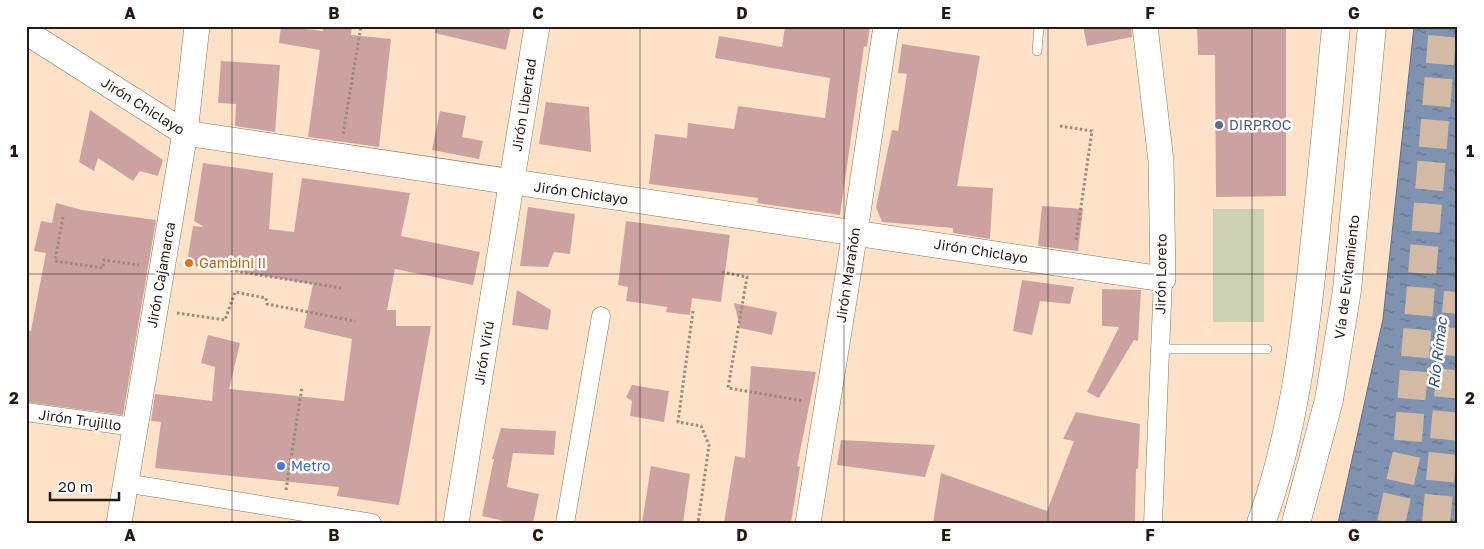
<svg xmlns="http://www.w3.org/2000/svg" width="1484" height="549" viewBox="0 0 1484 549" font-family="'Golos Text',sans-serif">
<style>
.green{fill:#cad1b3}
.water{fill:url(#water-ripples);stroke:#646e80}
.building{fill:#cca2a0}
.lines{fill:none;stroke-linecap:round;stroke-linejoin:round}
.highway-tunnel{stroke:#d2baa4;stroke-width:28;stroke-dasharray:28 14;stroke-linecap:butt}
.lane-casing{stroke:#8b745c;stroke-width:10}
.street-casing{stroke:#8b745c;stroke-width:19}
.secondary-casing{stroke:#8b745c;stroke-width:26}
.highway-casing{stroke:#8b745c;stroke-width:29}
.path{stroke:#9e8a78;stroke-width:3;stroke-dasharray:2.5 2.5;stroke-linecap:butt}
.lane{stroke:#fff;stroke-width:9}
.street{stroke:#fff;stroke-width:18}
.secondary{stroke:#fff;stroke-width:25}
.highway{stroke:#fff;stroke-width:28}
.grid{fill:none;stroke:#251b12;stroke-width:1;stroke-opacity:0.55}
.service-dot{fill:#5c6f8a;stroke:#fff;stroke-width:2}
.food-dot{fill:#e8710a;stroke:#fff;stroke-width:2}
.shop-dot{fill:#3f7fe0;stroke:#fff;stroke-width:2}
.labels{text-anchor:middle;stroke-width:5;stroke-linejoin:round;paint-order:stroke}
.street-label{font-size:14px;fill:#251b12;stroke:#fff}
.service-label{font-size:14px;fill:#4e5e75;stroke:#fff;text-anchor:start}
.food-label{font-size:14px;fill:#c56008;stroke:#fff;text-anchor:start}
.shop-label{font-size:14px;fill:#366cbe;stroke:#fff;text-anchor:start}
.water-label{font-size:15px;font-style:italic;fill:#36527e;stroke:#fff}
.neatline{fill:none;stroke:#251b12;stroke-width:2}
.grid-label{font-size:16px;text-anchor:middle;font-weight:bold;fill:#251b12}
</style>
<defs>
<pattern id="water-ripples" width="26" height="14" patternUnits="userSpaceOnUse" patternTransform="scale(1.25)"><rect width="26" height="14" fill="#7f92af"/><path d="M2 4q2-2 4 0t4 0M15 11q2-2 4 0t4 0" fill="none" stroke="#68768d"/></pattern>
</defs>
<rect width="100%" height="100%" fill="#fde2c8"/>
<rect class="green" x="1213" y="209" width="51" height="113"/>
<path class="water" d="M1414 26H1458V523H1338L1383 319Z"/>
<g class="building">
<path d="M281 26 323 31V26H352L351 35 391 39 379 147 308 137 320 50 279 43Z"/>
<path d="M436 26H511L506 50 435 33Z"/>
<path d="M785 26H870L867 47 864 46 840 215 757 203 758 198 649 184 655 134 687 138 688 123 734 129 738 106 825 118 830 78 715 58 719 36 782 47Z"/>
<path d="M1083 26H1131L1132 37 1087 46Z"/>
<path d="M1197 26H1286V196L1216 197 1215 55H1198Z"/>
<path d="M902 44 980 56 957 186 993 188 990 239 953 233V228L882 222 876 207 892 130 898 131 907 74 898 73Z"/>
<path d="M221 61 280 65 275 132 235 126 236 104 218 103Z"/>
<path d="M546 102 589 107 591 152 539 144Z"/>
<path d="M90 110 163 160 158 176 140 171 133 181 98 158 94 171 79 162Z"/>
<path d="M440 111 466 116 462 137 483 141 479 159 432 150Z"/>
<path d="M203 163 273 173 269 229 294 232 302 178 410 193 401 236 480 252 473 285 395 269 387 310H396V326H431L399 505 337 496 339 487 155 468 161 422 151 421 155 394 212 401 215 367 201 363 208 335 240 343 229 389 344 401 352 339 304 328 313 284 187 263 193 226 204 227 194 221Z"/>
<path d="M56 203 82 210 156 220 123 415 26 402V330L31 331 46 253 34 251 41 221 52 223Z"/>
<path d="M1042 206 1083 209 1078 251 1038 246Z"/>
<path d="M528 207 575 214 570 254 554 252 548 267 520 266Z"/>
<path d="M626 221 730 235 721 302 692 298 690 315 666 312 667 307 626 301 628 287 618 285Z"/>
<path d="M1022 280 1074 287 1070 304 1040 301 1032 335 1013 331Z"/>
<path d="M1102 289 1141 290 1138 341 1134 340 1099 398 1087 392 1119 327 1102 326Z"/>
<path d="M517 290 551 310 548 330 512 325Z"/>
<path d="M734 303 777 312 772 335 740 328Z"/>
<path d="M751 366 816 372 797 466 800 467 791 523H724L735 456 745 458Z"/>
<path d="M632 385 669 391 664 422 630 416 632 401 626 397Z"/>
<path d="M1076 412 1140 424 1138 469H1136L1135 523H933L941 473 1047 511 1074 441 1063 439Z"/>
<path d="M501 428 556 431 554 455 513 453 507 487 539 494 533 523H513L482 516 494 459H492Z"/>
<path d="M841 440 935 445 925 477 837 465Z"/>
<path d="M651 466 690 474 683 523H642Z"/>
</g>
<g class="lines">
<g class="highway-tunnel">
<path d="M1391 523 1407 452 1443 26"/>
<path d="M1436 523 1458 292"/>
</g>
<g class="lane-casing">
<g id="lane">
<path d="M1037 51 1039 26"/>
<path d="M1160 349H1267"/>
</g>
</g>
<g class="street-casing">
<g id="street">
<path d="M26 412 134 427"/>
<path d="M125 483 372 523"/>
<path d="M565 523 601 316"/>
<path d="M1153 523 1163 279"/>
</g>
</g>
<g class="secondary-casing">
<g id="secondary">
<path d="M26 32 185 133 1163 279 1161 161 1145 26"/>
<path d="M119 523 185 133 197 26"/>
<path d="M456 523 537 26"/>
<path d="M808 523 855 232 886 26"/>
</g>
</g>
<g class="highway-casing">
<g id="highway">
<path d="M1261 523C1295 430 1306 328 1316 230 1323 162 1330 94 1336 26"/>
<path d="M1296 523 1329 400 1347 290 1372 26"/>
</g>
</g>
<g class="path">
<path d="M1060 126 1092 131 1076 241"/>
<path d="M343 134 361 26"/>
<path d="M63 217 55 261 103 268 104 260 139 265"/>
<path d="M186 263 341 288"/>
<path d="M722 272 747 277 728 388 804 401"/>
<path d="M693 311 678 422 701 426 709 445 698 523"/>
<path d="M177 313 225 320 235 292 266 298 267 304 355 321"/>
<path d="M286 490 302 387"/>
</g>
<use href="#lane" class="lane"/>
<use href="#street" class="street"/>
<use href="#secondary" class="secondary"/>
<use href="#highway" class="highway"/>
</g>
<path class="grid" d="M232 26V523M436 26V523M640 26V523M844 26V523M1048 26V523M1252 26V523M26 274H1458"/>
<circle class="service-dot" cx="1219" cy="125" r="5"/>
<circle class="food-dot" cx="189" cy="263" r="5"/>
<circle class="shop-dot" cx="281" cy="466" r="5"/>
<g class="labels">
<g class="street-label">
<text transform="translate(524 105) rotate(-81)" y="5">Jirón Libertad</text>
<text transform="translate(143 106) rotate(32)" y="5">Jirón Chiclayo</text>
<text transform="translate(581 193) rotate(8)" y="5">Jirón Chiclayo</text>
<text transform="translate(981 251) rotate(9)" y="5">Jirón Chiclayo</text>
<text transform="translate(1161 274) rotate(-89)" y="5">Jirón Loreto</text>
<text transform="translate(161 275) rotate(-80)" y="5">Jirón Cajamarca</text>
<text transform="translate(848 275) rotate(-81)" y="5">Jirón Marañón</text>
<text transform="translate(1347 277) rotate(-83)" y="5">Vía de Evitamiento</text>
<text transform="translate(484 353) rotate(-81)" y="5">Jirón Virú</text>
<text transform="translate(80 420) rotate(8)" y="5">Jirón Trujillo</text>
</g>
<g class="service-label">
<text x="1229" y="130">DIRPROC</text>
</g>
<g class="food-label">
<text x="199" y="268">Gambini II</text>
</g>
<g class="shop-label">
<text x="291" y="471">Metro</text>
</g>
<g class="water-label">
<text transform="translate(1438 353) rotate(-83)" y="5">Río Rímac</text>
</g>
</g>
<rect width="1484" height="549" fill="none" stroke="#ffffff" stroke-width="55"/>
<path d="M50 492v8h69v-8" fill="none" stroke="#251b12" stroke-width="2.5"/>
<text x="58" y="492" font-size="15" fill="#251b12" stroke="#ffffff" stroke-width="4" paint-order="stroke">20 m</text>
<rect x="28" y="28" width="1428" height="494" class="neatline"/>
<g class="grid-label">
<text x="130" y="19">A</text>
<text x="334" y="19">B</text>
<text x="538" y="19">C</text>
<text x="742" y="19">D</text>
<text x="946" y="19">E</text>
<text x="1150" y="19">F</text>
<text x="1354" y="19">G</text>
<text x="14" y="157">1</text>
<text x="1470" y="157">1</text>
<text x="14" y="404">2</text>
<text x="1470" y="404">2</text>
<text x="130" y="541">A</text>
<text x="334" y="541">B</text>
<text x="538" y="541">C</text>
<text x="742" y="541">D</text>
<text x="946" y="541">E</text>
<text x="1150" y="541">F</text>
<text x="1354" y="541">G</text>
</g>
</svg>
